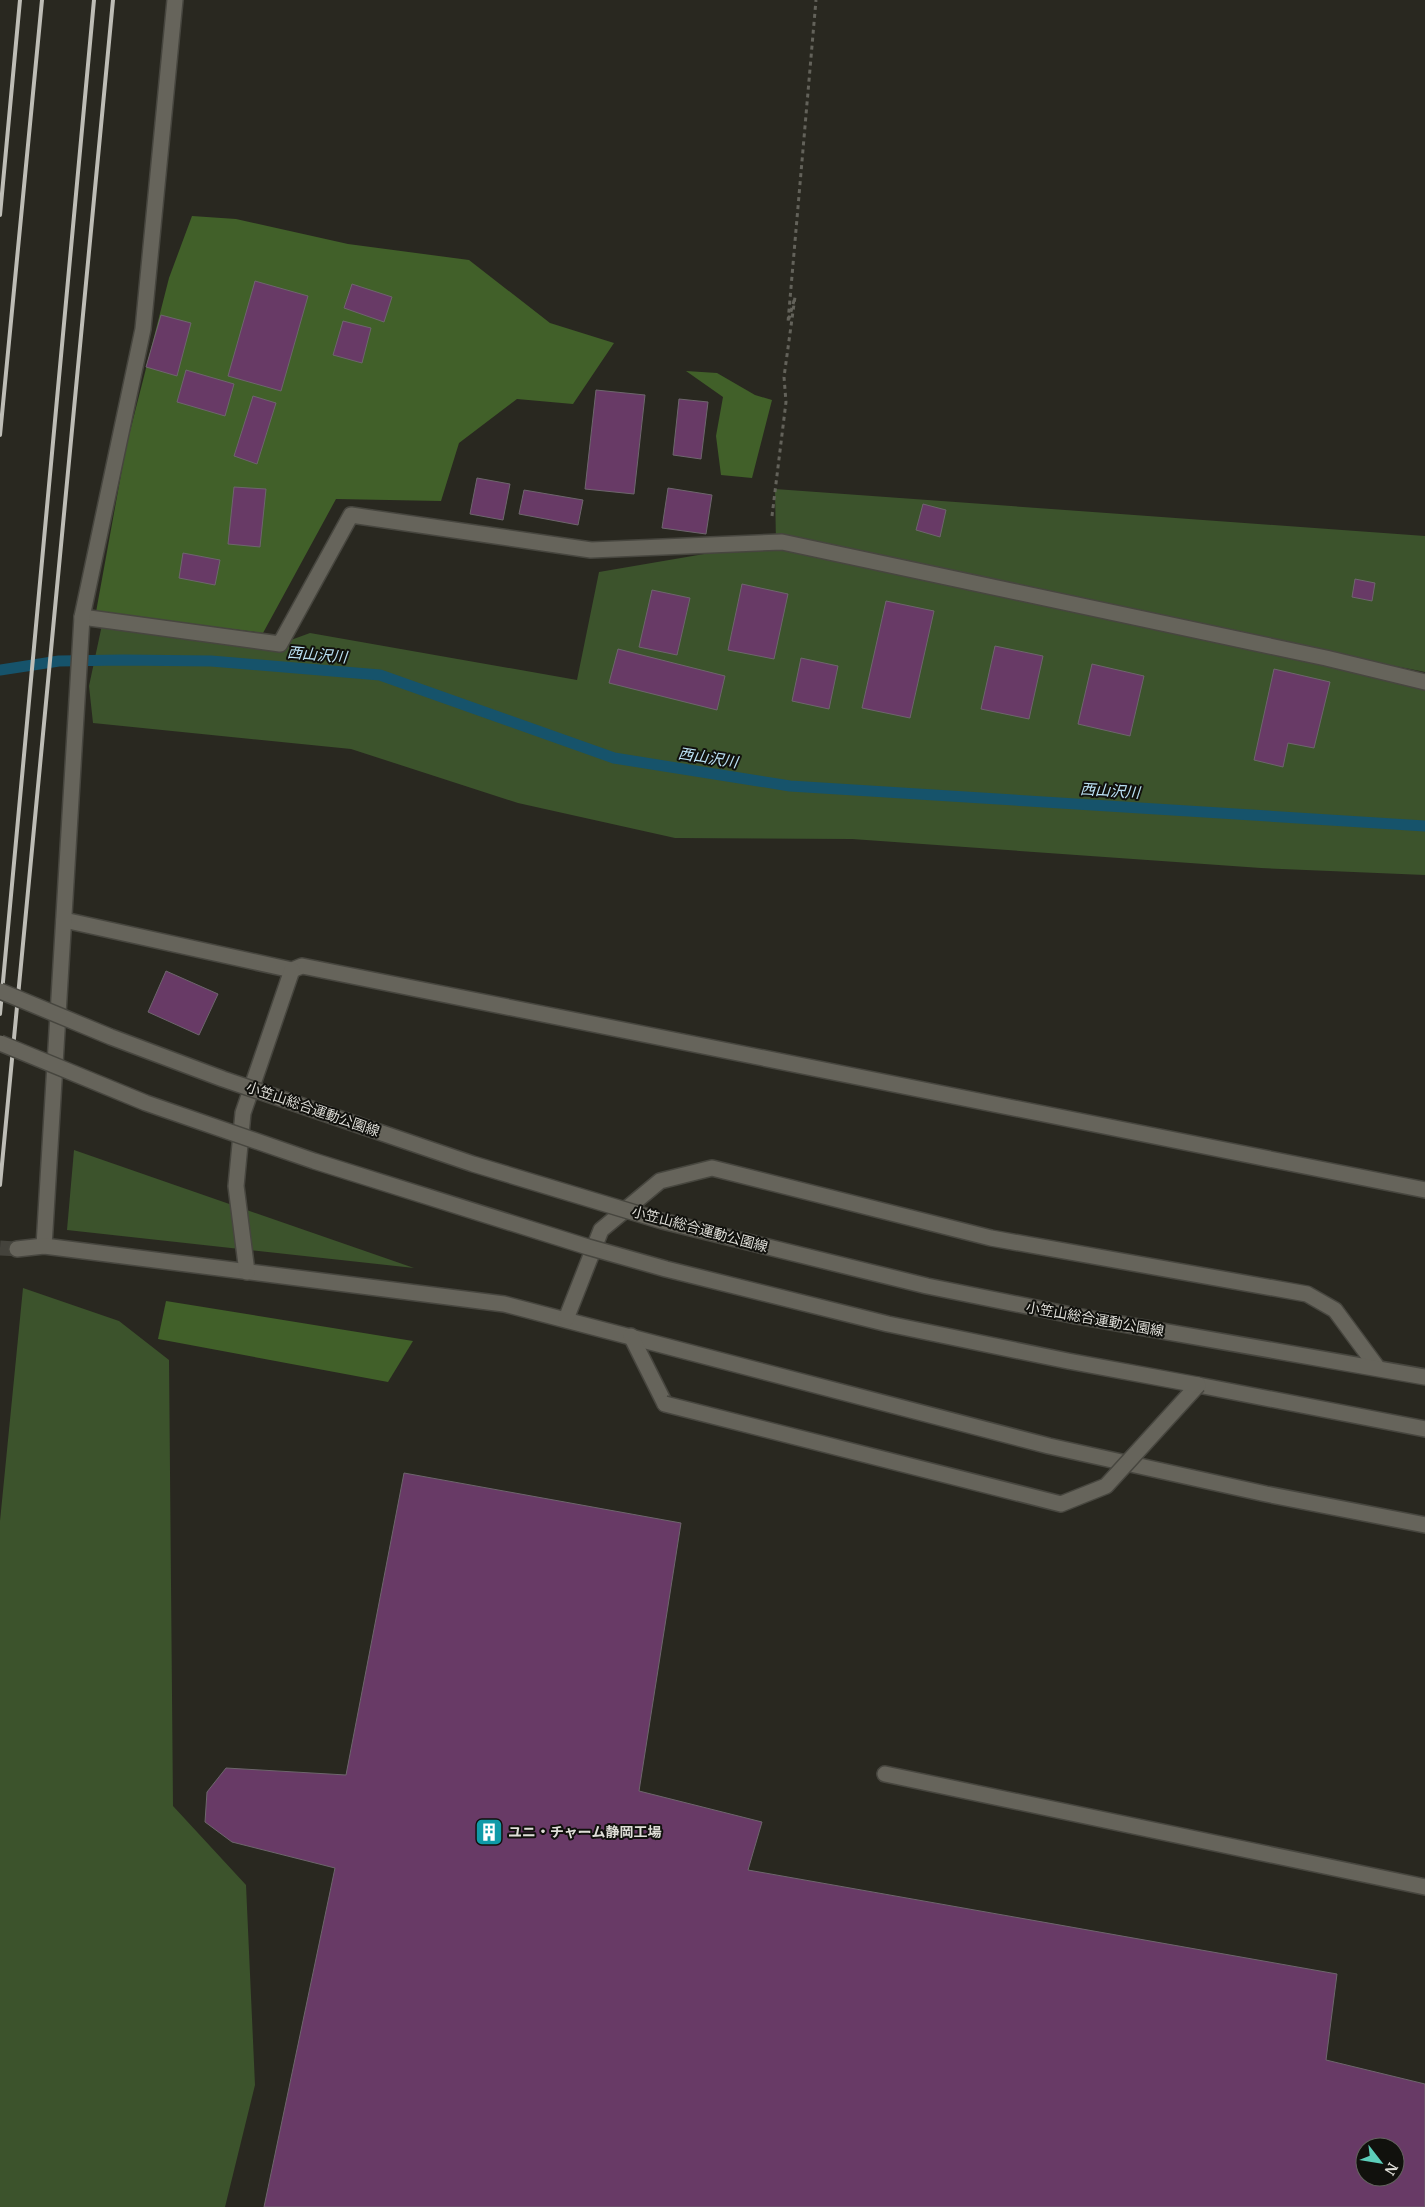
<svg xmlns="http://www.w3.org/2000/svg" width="1425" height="2207" viewBox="0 0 1425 2207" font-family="Merriweather,'Noto Sans JP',serif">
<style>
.green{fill:#3c532c}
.forest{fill:#416029}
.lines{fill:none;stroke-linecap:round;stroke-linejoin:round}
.stream{stroke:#16536b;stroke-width:11}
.building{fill:#683a66;stroke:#6e666d;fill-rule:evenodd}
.street-tunnel{stroke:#44433c;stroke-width:15;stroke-dasharray:15 8;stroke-linecap:butt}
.lane-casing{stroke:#47463f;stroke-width:18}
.street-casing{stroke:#47463f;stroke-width:18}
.secondary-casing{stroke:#47463f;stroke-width:18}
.path{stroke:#63625a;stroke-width:3;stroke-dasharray:4 4;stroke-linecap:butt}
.lane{stroke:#66645b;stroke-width:15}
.street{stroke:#66645b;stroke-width:15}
.secondary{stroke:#66645b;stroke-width:15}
.rail{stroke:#bebdb6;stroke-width:4}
.street-bridge-casing{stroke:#47463f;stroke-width:18;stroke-linecap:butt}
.secondary-bridge-casing{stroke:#47463f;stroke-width:18;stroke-linecap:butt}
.street-bridge{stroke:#66645b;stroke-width:15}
.secondary-bridge{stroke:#66645b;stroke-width:15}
.labels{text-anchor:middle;stroke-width:4;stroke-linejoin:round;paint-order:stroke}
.street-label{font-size:14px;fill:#dfded8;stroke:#11110d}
.poi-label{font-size:14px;font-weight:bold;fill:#dfded8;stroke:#11110d;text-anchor:start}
.water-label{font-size:15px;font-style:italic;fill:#bbe1f4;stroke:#11110d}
</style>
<rect width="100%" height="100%" fill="#292820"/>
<g class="green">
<path d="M775 489 1425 536V672L776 543Z"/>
<path d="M769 543 1326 658 1425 691V875L1261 868 852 839 675 838 518 803 351 749 93 723 89 686 103 620 280 644 310 633 577 680 599 572Z"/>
<path d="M74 1150 414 1268 67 1230Z"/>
<path d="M23 1288 119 1321 169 1360 173 1806 246 1885 255 2085 225 2207H0V1521Z"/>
</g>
<g class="forest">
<path d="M192 216 236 219 348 244 469 260 550 323 614 343 573 404 517 399 459 443 441 501 336 499 263 633 96 612 126 447 169 278Z"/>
<path d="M686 371 717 373 755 395 772 400 752 478 721 475 716 436 723 397Z"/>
<path d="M166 1301 413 1341 388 1382 158 1339Z"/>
</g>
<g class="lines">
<path class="stream" d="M0 670 59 661 123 660 211 661 380 675 614 758 790 786 1425 826"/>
</g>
<g class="building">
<path d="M255 281 308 296 281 391 228 376Z"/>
<path d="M352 284 392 297 384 322 344 308Z"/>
<path d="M161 315 191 323 177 376 146 367Z"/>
<path d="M343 321 371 328 362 363 333 355Z"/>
<path d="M186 370 234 384 225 416 177 402Z"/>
<path d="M596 390 645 395 634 494 585 489Z"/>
<path d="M253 396 276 403 257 464 234 456Z"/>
<path d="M679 399 708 402 701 459 673 455Z"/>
<path d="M477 478 510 484 503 520 470 514Z"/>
<path d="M234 487 266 489 260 547 228 544Z"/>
<path d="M668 488 712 495 706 534 662 528Z"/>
<path d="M524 490 583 500 578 525 519 514Z"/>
<path d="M923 504 946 510 940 537 916 530Z"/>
<path d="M183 553 220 560 215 585 179 578Z"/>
<path d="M1355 579 1375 583 1372 601 1352 597Z"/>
<path d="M742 584 788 594 774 659 728 650Z"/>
<path d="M652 590 690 598 677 655 639 647Z"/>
<path d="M886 601 934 611 910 718 862 708Z"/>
<path d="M995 646 1043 656 1029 719 981 709Z"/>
<path d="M618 649 725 676 717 710 609 683Z"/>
<path d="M801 658 838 666 829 709 792 701Z"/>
<path d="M1092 664 1144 676 1130 736 1078 724Z"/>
<path d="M1274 669 1330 682 1314 748 1288 743 1283 767 1254 760Z"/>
<path d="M166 971 218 994 199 1035 148 1012Z"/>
<path d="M404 1473 681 1523 639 1791 762 1822 748 1870 1337 1974 1326 2060 1425 2084V2207H264L335 1868 232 1842 205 1822 207 1792 226 1768 346 1775ZM1365 2147H1395V2177H1365Z"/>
</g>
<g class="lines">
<path class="street-tunnel" d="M0 1248 17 1249"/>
<g class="lane-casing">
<path id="lane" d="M885 1774 1425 1887"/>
</g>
<g class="street-casing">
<g id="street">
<path d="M82 617 280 644 351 515 591 550 782 542 1326 658 1425 682"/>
<path d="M64 920 292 970 302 966 1425 1190"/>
<path d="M44 1246 82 617 143 329 175 0"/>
<path d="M17 1249 44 1246 504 1304 1049 1446 1266 1494 1425 1525"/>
<path d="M247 1272 236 1186 243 1113 292 970"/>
<path d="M566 1319 601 1230 660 1181 712 1168 991 1238 1307 1294 1335 1310 1377 1367"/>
<path d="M631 1336 665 1404"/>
</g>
</g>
<g class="secondary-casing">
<g id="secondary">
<path d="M1076 1316 1425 1377"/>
<path d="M1198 1385 1425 1429"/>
</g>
</g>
<path class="path" d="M772 516 786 402 784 377 795 297 788 322 816 0"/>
<use href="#lane" class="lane"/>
<use href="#street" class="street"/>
<use href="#secondary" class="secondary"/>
<g class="rail">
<path d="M0 215 20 0"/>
<path d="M0 435 42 0"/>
<path d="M0 1014 94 0"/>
<path d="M0 1185 113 0"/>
</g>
<g class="street-bridge-casing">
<path id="street-bridge" d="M665 1404 1061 1504 1106 1486 1198 1385"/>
</g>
<g class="secondary-bridge-casing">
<g id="secondary-bridge">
<path d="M0 991 111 1037 223 1079 473 1164 662 1221 927 1286 1076 1316"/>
<path d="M0 1043 146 1103 314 1161 588 1247 666 1269 888 1324 1068 1361 1198 1385"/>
</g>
</g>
<use href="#street-bridge" class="street-bridge"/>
<use href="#secondary-bridge" class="secondary-bridge"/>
</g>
<defs>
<g id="building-square" transform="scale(1.4375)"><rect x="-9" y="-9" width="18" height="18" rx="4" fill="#0f9aa8" stroke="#11110d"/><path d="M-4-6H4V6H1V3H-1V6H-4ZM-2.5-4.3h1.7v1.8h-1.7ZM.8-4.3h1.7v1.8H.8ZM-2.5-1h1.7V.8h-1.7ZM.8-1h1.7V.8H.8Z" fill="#fff"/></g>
</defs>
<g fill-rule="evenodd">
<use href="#building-square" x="489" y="1832"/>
</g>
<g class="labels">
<g class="street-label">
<text transform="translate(313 1109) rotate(19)" y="5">小笠山総合運動公園線</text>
<text transform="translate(700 1229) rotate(15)" y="5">小笠山総合運動公園線</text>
<text transform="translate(1095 1319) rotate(10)" y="5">小笠山総合運動公園線</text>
</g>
<g class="poi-label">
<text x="508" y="1837">ユニ・チャーム静岡工場</text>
</g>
<g class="water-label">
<text transform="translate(317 655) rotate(5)" y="5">西山沢川</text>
<text transform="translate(708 758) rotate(9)" y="5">西山沢川</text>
<text transform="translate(1110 791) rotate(4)" y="5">西山沢川</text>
</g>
</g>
<g transform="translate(1380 2162) rotate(121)"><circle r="24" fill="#11110d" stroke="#63635e"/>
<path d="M0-4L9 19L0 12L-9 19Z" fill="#5cceba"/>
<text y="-8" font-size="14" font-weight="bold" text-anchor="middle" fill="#dfded8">N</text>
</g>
</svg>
